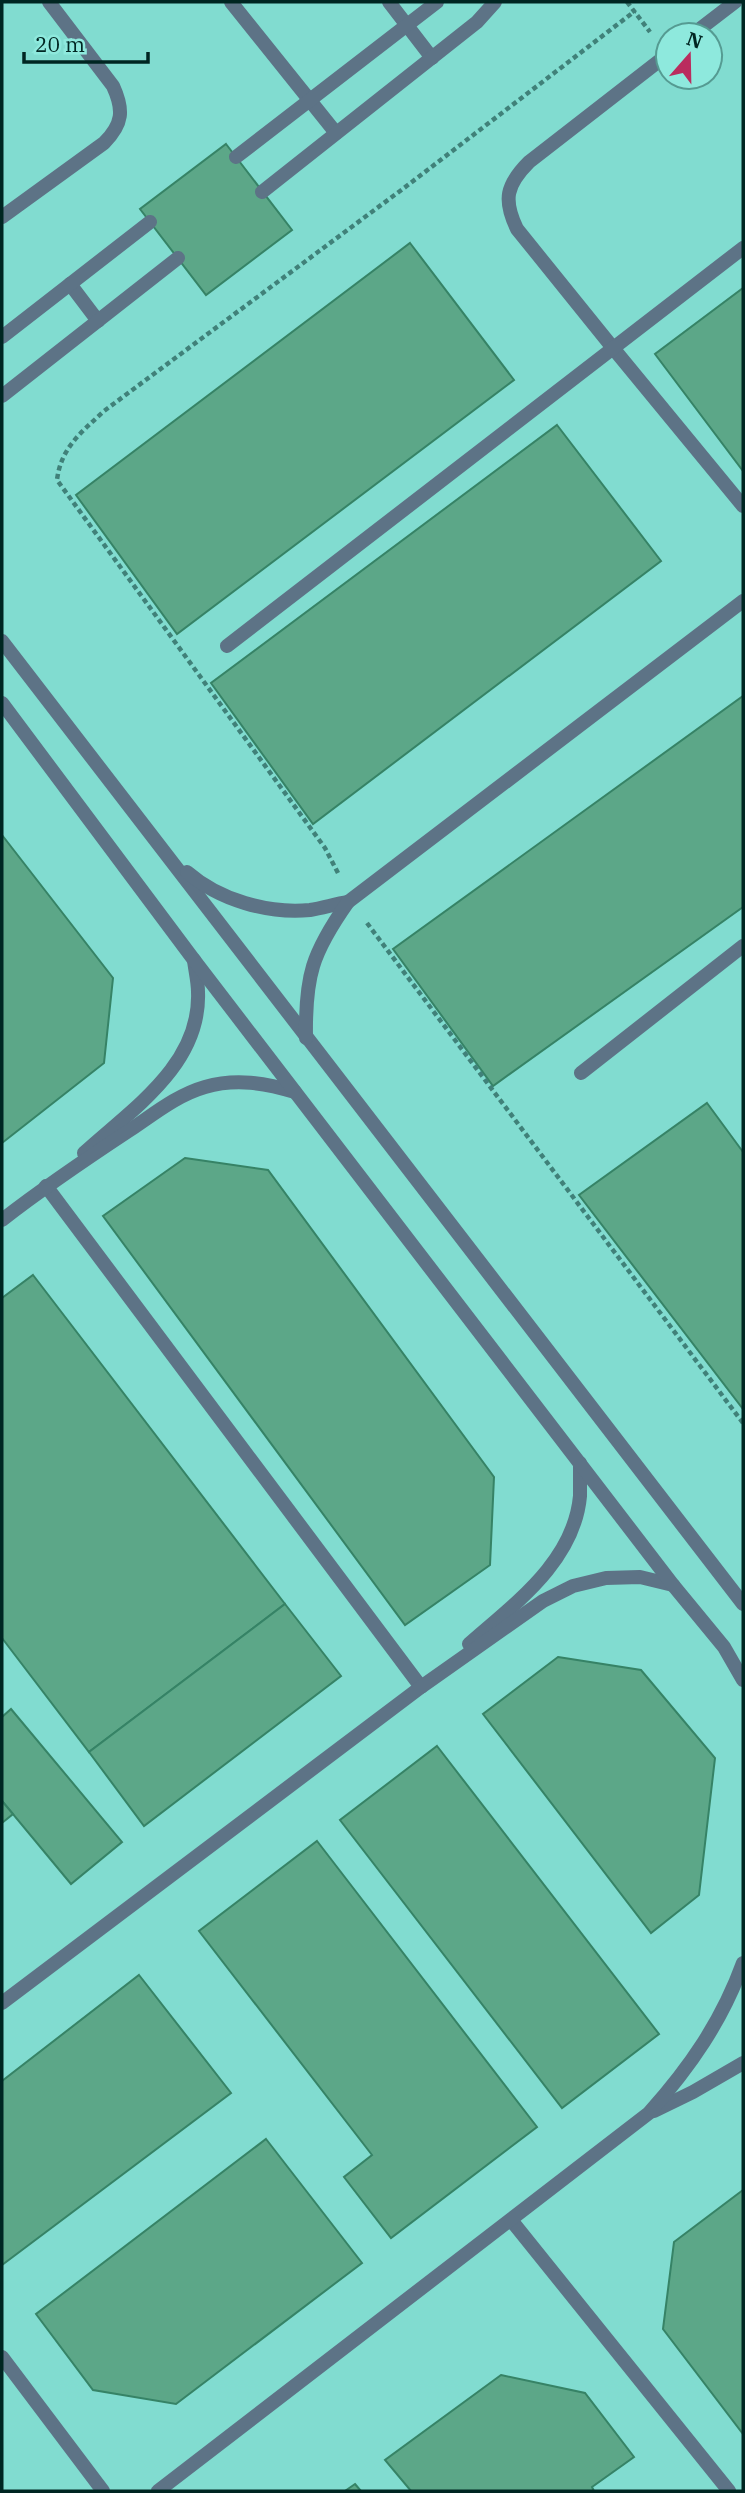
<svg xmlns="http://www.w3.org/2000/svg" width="745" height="2493" viewBox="0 0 745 2493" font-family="'IBM Plex Serif',serif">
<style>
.building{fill:#5ca788;stroke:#368366;stroke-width:2}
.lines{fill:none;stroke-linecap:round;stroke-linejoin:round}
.path{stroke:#408179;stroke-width:4.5;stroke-dasharray:5 3.5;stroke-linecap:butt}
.lane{stroke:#5d7386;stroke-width:14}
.street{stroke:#5d7386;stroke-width:14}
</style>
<rect width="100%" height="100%" fill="#81dcd0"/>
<g class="building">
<path d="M226 144 292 230 206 295 140 209Z"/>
<path d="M410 243 514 380 177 634 76 495Z"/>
<path d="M743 288V471L655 354Z"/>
<path d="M557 425 661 561 313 824 211 683Z"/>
<path d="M743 696V907L493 1086 393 949Z"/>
<path d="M2 835 113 978 104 1063 2 1143Z"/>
<path d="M707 1103 743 1152V1409L579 1195Z"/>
<path d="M185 1158 268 1170 494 1477 490 1565 405 1625 103 1216Z"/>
<path d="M33 1275 285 1604 89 1752 2 1638V1298Z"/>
<path d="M285 1604 341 1676 144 1826 89 1752Z"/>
<path d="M558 1657 641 1670 715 1758 699 1895 651 1933 483 1714Z"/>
<path d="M11 1709 122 1842 71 1884 2 1801V1717Z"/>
<path d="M437 1746 659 2034 562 2108 340 1820Z"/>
<path d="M2 1801 13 1814 2 1823Z"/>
<path d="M317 1841 537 2127 391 2238 344 2177 372 2155 199 1931Z"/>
<path d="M139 1975 231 2093 2 2265V2081Z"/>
<path d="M266 2139 362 2263 176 2404 93 2390 36 2314Z"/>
<path d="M743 2190V2434L663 2329 674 2242Z"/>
<path d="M501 2375 585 2393 634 2457 592 2487 594 2491H411L385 2460Z"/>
<path d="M355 2484 361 2491H345Z"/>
</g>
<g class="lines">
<g class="path">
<path d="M627 2 650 32"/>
<path d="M338 873 325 848 57 480C61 447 82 432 104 411L404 188 635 11"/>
<path d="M367 923 743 1423"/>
</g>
<g class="lane">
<path d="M231 2 336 133"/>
<path d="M389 2 432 58"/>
<path d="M692 35 735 2"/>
<path d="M236 157 437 2"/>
<path d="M262 192 477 22 495 2"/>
<path d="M2 217 104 143C123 124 124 110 113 86L49 2"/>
<path d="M70 284 98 321"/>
<path d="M2 337 150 222"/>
<path d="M613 348 517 229C503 200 506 185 529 162L668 54"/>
<path d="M2 396 178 258"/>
<path d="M84 1153C132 1109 201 1065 198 992 198 981 195 970 194 960"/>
<path d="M46 1186 421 1687"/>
<path d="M2 1220C43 1188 86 1159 130 1130 154 1114 177 1095 205 1087 236 1078 265 1083 295 1092"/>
<path d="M469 1644C514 1604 574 1562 580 1496 580 1485 580 1474 580 1463"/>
<path d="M2 2003 421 1687 543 1601 573 1586 606 1578 640 1577 673 1585"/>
<path d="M511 2220 729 2491"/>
<path d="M2 2357 103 2491"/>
</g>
<g class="street">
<path d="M613 348 743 506"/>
<path d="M2 641 743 1604"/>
<path d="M227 646 743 248"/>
<path d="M2 703 194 960 673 1585 724 1647 743 1680"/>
<path d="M187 872C219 900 268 914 310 910 323 908 335 904 348 902"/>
<path d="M306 1038C305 976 312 953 348 902L743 601"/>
<path d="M581 1073 743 946"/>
<path d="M654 2111 693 2092 743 2063"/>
<path d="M158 2491 649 2113C690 2067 722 2021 743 1963"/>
</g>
</g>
<rect width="745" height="2493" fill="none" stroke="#002622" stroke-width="7"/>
<g transform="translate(689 56) rotate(20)"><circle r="33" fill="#8ee9dd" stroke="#559b92" stroke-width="2"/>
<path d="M0-5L12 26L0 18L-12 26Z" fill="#ba2c5e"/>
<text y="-10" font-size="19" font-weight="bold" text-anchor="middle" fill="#002622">N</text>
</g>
<path d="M24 52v10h124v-10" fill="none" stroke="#002622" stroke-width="3.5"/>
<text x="35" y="52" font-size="21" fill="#002622" stroke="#8ee9dd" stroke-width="5" paint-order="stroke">20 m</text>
</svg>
